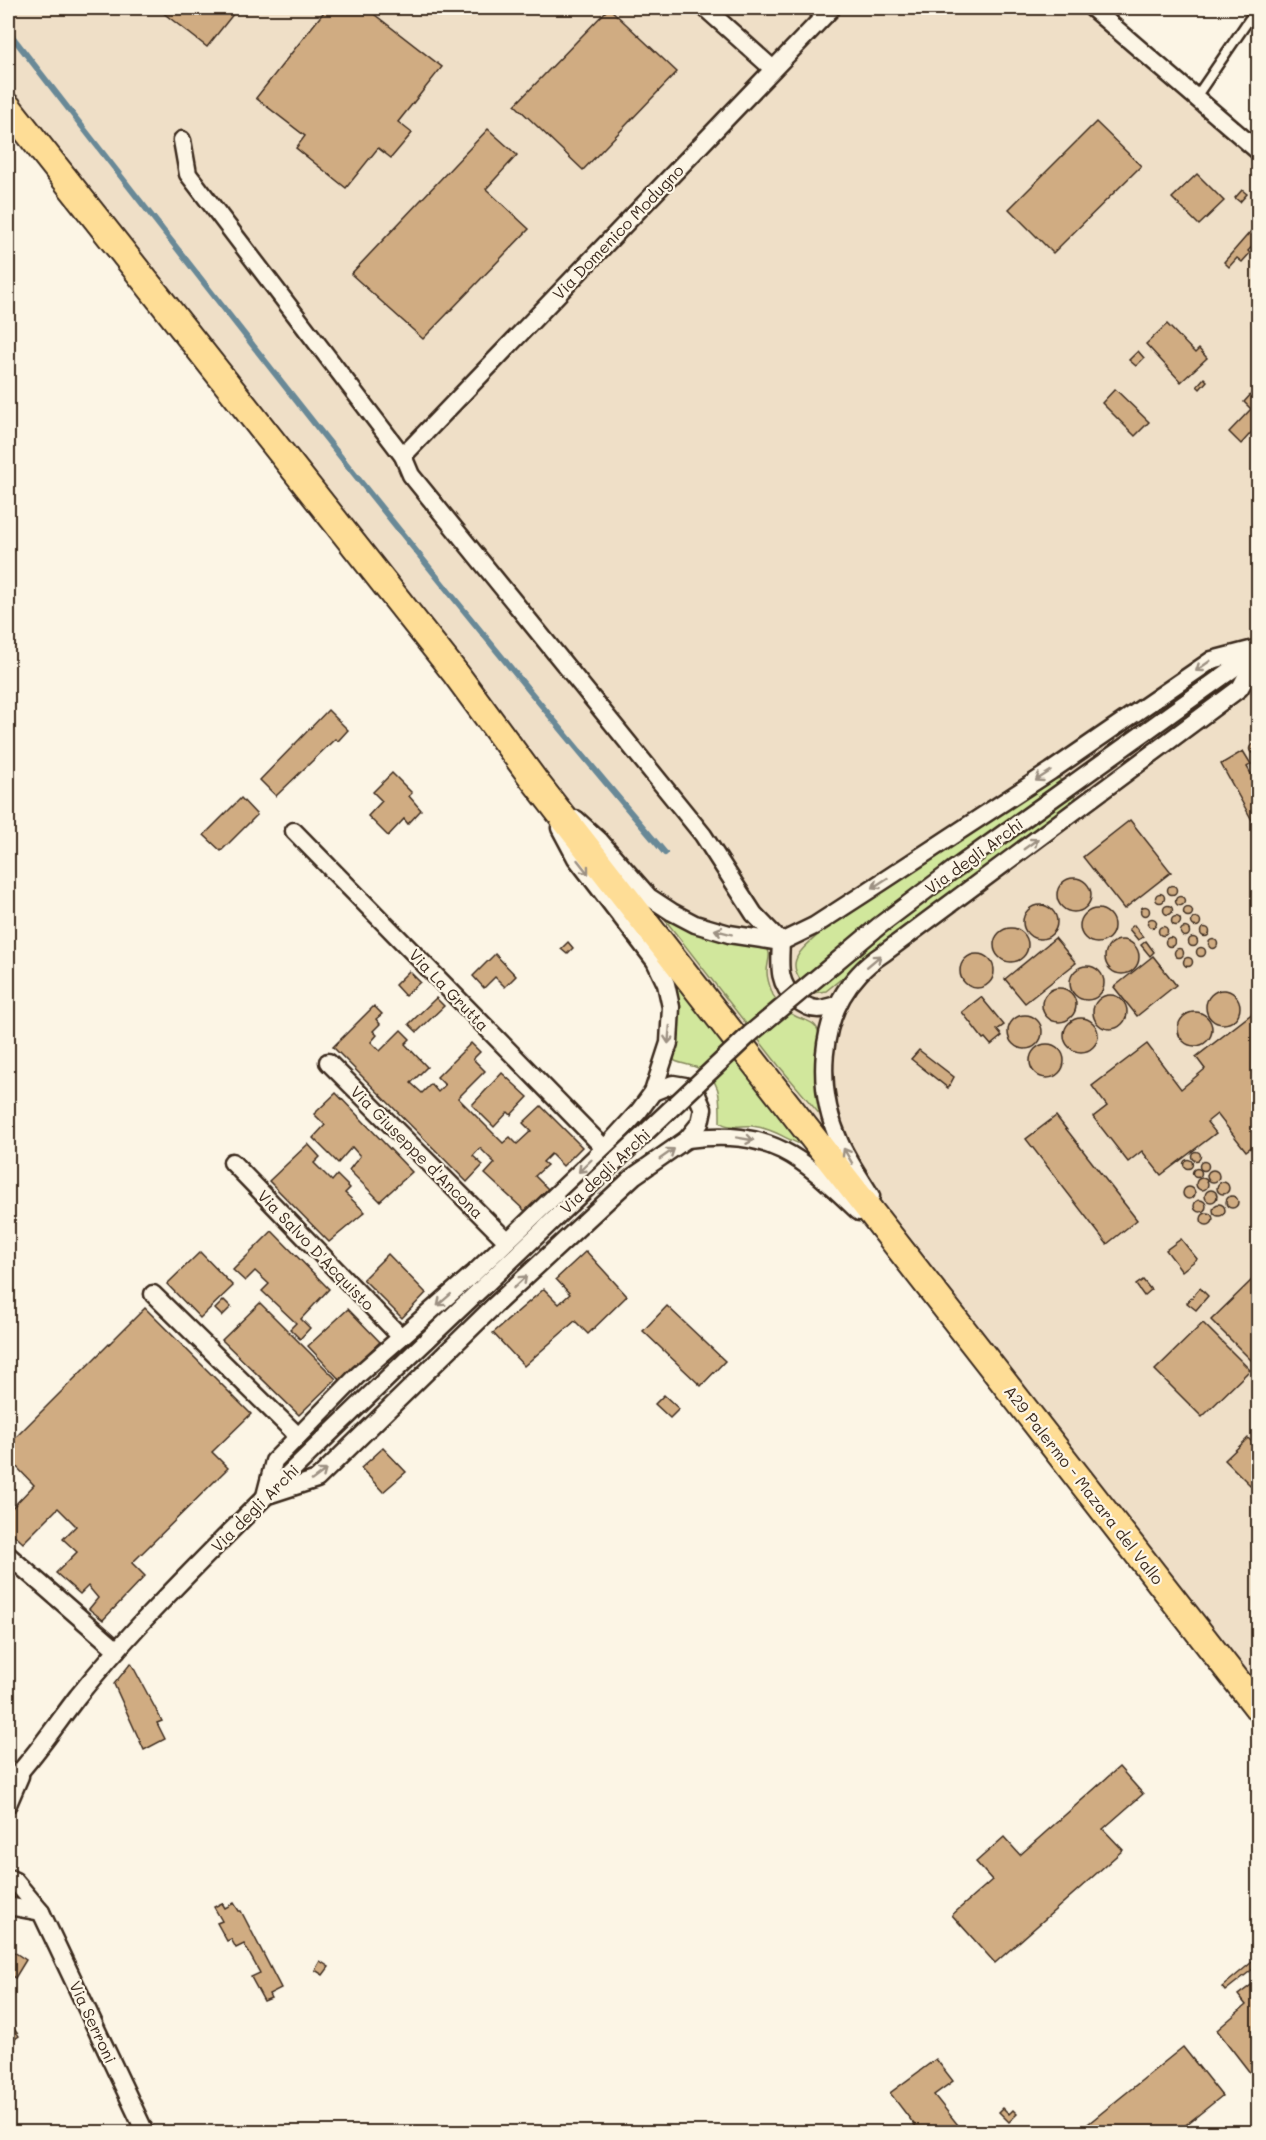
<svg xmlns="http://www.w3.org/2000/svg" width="1266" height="2140" viewBox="0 0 1266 2140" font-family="Mali,sans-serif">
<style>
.built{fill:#efdfc7}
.green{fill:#d1e79c;stroke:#86885d;stroke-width:1.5}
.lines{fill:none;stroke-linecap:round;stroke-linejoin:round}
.stream{stroke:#698997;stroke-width:6}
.building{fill:#d0ac82;stroke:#3b2a1e;stroke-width:1.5}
.service-casing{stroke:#3b2a1e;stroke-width:13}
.minor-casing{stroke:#3b2a1e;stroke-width:21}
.primary-casing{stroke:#3b2a1e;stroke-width:30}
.service{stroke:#fcf5e5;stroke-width:8}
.minor{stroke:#fcf5e5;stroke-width:16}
.primary{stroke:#fedd96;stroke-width:26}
.minor-bridge-casing{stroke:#3b2a1e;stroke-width:21;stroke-linecap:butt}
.minor-bridge{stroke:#fcf5e5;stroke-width:16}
.oneway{stroke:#9c9082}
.labels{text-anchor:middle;stroke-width:4.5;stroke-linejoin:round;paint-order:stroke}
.street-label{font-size:16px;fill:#3b2a1e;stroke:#fcf5e5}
</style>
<rect width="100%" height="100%" fill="#fcf5e5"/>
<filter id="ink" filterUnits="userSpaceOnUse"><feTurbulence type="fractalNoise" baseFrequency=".0167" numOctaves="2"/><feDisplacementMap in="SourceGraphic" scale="12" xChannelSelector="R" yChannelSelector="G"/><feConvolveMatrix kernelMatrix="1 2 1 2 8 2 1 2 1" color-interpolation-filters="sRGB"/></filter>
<g filter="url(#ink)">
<path class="built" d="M8 8H1092L1258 151V1708L8 107Z"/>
<g class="green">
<path d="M1055 774 1079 801 898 933 826 991 813 993C778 963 800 951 827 927Z"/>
<path d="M665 917 765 945C773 954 767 961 767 972 767 980 770 987 773 995 778 1004 788 1013 797 1017 808 1022 815 1021 819 1033L816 1073 822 1112 821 1116 779 1066 666 921Z"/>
<path d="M670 974 805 1146C787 1140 772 1128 752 1126 742 1125 728 1129 720 1122 720 1100 722 1078 698 1068 691 1065 682 1064 675 1061L673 1058 677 1038Z"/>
</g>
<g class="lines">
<path class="stream" d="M8 31C223 308 438 586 665 853"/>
</g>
<g class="building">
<path d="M157 8H238L207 47Z"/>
<path d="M327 8H366L442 67 398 122 412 133 391 158 378 148 346 188 296 148 305 136 256 98Z"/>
<path d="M428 8H445L440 16Z"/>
<path d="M609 8 677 72 583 170 515 105Z"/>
<path d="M1096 122 1141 166 1053 253 1009 209Z"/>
<path d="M488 129 517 155 486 189 529 229 423 339 351 274Z"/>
<path d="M1197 174 1224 201 1199 225 1172 198Z"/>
<path d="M1242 190 1247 194 1240 202 1235 198Z"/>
<path d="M1258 223V240L1248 251 1250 253 1242 262 1237 258 1229 267 1224 262Z"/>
<path d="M1167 324 1195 353 1199 349 1207 358 1181 382 1146 344Z"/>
<path d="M1138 351 1144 358 1136 366 1129 360Z"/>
<path d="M1204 378 1207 381 1200 389 1197 386Z"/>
<path d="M1115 389 1149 422 1135 436 1102 403Z"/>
<path d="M1254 391 1258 396V425L1241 444 1229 432 1251 409 1244 402Z"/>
<path d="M328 710 348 730 338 741 335 739 276 796 260 780Z"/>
<circle cx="1254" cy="749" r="4.5"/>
<path d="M1243 751 1251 764 1247 767 1253 777 1258 774V831L1221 764Z"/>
<path d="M392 773 412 793 409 796 421 810 408 824 404 819 388 836 368 816 382 801 373 792Z"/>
<path d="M241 798 257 815 221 851 204 835Z"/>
<path d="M1130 820 1171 872 1124 909 1083 857Z"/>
<circle cx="1074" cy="895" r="17"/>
<circle cx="1172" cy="890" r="4.5"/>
<circle cx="1160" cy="898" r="4.5"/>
<circle cx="1180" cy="901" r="4.5"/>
<circle cx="1040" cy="922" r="17"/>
<circle cx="1168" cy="910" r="4.5"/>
<circle cx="1145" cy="911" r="4.5"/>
<circle cx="1188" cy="912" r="4.5"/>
<circle cx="1097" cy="926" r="17"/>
<circle cx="1176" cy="921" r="4.5"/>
<circle cx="1196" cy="922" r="4.5"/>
<circle cx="1152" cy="923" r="4.5"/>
<path d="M1134 925 1143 937 1138 940 1129 929Z"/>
<circle cx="1163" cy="931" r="4.5"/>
<circle cx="1205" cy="932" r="4.5"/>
<circle cx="1185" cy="932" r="4.5"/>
<circle cx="1011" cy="945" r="17"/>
<circle cx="1193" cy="942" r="4.5"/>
<circle cx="1170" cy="942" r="4.5"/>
<path d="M1055 938 1076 963 1025 1003 1005 979Z"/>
<circle cx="1213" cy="944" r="4.5"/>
<circle cx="1122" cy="957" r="17"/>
<path d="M1146 941 1154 952 1150 956 1141 945Z"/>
<path d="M568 942 573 948 567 954 561 949Z"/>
<circle cx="1201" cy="952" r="4.5"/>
<circle cx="1179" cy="953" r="4.5"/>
<path d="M495 954 516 976 505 987 495 977 484 988 473 976Z"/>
<circle cx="977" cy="971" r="17"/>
<path d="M1153 956 1176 985 1137 1016 1114 987Z"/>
<circle cx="1188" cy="962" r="4.5"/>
<circle cx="1087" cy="983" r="17"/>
<path d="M409 971 420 982 405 996 395 985Z"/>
<circle cx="1059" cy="1005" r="17"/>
<circle cx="1223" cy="1007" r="17"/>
<circle cx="1110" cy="1012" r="17"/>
<path d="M981 997 1004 1025 997 1030 1002 1036 991 1045 985 1038 983 1039 962 1012Z"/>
<path d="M436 998 444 1006 417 1032 409 1024Z"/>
<path d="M374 1006 382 1014 376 1019 380 1024 373 1031 377 1035 371 1042 380 1051 401 1030 410 1039 405 1044 427 1067 411 1083 422 1093 431 1084 438 1092 445 1085 437 1077 471 1043 480 1052 473 1059 485 1071 458 1098 503 1143 510 1137 517 1144 531 1131 523 1123 541 1106 582 1147 563 1166 551 1154 543 1162 547 1165 535 1176 548 1189 525 1211 485 1174 495 1163 480 1148 473 1156 483 1165 467 1182 333 1047Z"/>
<path d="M1258 1009V1142L1246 1151 1217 1114 1207 1122 1216 1133 1161 1175 1142 1151 1128 1162 1093 1117 1107 1106 1092 1086 1147 1044 1181 1089 1205 1069 1196 1057Z"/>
<circle cx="1195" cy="1029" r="17"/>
<circle cx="1025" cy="1032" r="17"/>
<circle cx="1081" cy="1035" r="17"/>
<circle cx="1047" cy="1061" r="17"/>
<path d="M919 1050 954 1077 948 1088 911 1059Z"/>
<path d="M502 1073 528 1097 511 1115 508 1112 494 1127 472 1105Z"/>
<path d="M336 1093 412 1172 380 1201 349 1170 360 1156 352 1147 338 1163 313 1138 325 1125 314 1114Z"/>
<path d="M1056 1116 1137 1220 1107 1244 1026 1139Z"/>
<path d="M308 1144 320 1157 314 1163 332 1181 337 1175 350 1188 345 1193 365 1212 329 1242 269 1181Z"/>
<circle cx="1196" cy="1156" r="4.5"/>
<circle cx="1188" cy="1164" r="4.5"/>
<circle cx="1204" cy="1166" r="4.5"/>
<circle cx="1197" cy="1173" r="4.5"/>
<circle cx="1213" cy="1176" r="6"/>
<circle cx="1202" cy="1184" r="6"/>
<circle cx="1223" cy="1188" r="6"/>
<circle cx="1189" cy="1193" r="6"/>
<circle cx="1211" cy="1196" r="6"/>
<circle cx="1232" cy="1202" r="6"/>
<circle cx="1200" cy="1206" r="6"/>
<circle cx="1219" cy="1210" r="6"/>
<circle cx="1207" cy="1219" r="6"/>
<path d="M272 1231 329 1289 301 1319 310 1328 300 1339 290 1329 296 1323 262 1291 269 1284 255 1271 245 1281 233 1270Z"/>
<path d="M1181 1239 1197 1259 1182 1271 1166 1250Z"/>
<path d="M586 1251 627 1296 588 1334 575 1321 524 1366 493 1333 544 1289 559 1304 570 1294 556 1279Z"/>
<path d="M200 1252 233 1286 200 1318 167 1284Z"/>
<path d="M388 1254 426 1293 402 1318 363 1279Z"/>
<path d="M1258 1274V1359L1254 1363 1211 1320Z"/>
<path d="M1143 1280 1151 1290 1144 1296 1136 1285Z"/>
<path d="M1200 1288 1208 1296 1196 1310 1187 1303Z"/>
<path d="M224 1300 231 1307 222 1316 215 1309Z"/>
<path d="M260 1303 336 1379 299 1415 222 1340Z"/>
<path d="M667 1306 725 1361 701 1386 643 1331Z"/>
<path d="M145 1308 251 1414 212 1452 228 1468 132 1563 145 1576 103 1620 89 1609 98 1598 88 1586 80 1594 56 1573 77 1552 63 1539 76 1526 58 1508 23 1543 8 1529V1512L34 1485 13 1463 8 1468V1445Z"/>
<path d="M348 1309 380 1342 340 1380 308 1346Z"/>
<path d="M1203 1323 1250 1370 1202 1417 1155 1370Z"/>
<path d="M664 1395 679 1409 670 1418 655 1404Z"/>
<path d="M1248 1438 1253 1443 1258 1438V1480L1252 1487 1225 1460Z"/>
<path d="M383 1448 406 1472 383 1492 361 1468Z"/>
<path d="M131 1663 162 1721 157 1723 165 1739 144 1750 114 1684Z"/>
<path d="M1119 1767 1143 1794 1103 1829 1123 1850 995 1963 952 1915 992 1880 976 1862 1004 1837 1020 1855Z"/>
<path d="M222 1903 225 1908 234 1903 239 1911H241L281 1988 269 1994 271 1998 264 2001 251 1977 260 1973 244 1944 236 1948 231 1939 227 1941 217 1923 222 1921 214 1907Z"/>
<path d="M8 1948 26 1960 15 1978 8 1974Z"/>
<path d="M1258 1957V1965L1225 1991 1222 1987Z"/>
<path d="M320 1961 329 1967 323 1975 315 1970Z"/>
<path d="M1258 1980V2083L1217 2030 1246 2005 1238 1995Z"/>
<path d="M8 2020 19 2036 8 2044Z"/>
<path d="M1183 2047 1222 2096 1177 2132H1078Z"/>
<path d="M936 2059 953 2081 934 2095 958 2125 948 2132H920L890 2093Z"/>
<path d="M1003 2108 1009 2114 1013 2110 1017 2114 1009 2122 999 2112Z"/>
</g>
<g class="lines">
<g class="service-casing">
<path id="service" d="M1196 97 1257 8"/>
</g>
<g class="minor-casing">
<g id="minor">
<path d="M705 8 773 69"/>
<path d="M1092 8 1258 151"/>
<path d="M182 140 188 174 403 456 411 475 703 835 754 914 781 942C780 964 777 984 796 999 802 1004 810 1009 818 1009 824 1009 831 1006 837 1005"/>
<path d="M403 456 832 8"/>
<path d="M576 819 600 841 649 897 672 912 695 924 729 934 781 942 814 926 868 891 1051 771 1212 660 1258 648"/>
<path d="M294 831 604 1148"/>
<path d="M953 870 1255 653"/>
<path d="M328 1062 507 1241"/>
<path d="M687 1139C772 1128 801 1157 859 1212"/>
<path d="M232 1162 401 1337"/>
<path d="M871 1196C861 1179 848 1161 840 1143 816 1089 817 1019 859 974 866 966 875 959 884 953L1240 688 1258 655"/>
<path d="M153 1294 298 1436"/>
<path d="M271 1494 317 1479 495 1305 634 1176 687 1139 700 1123 703 1109 697 1095 685 1086 673 1084 653 1092"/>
<path d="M265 1496 274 1461 358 1375 473 1274 608 1145 639 1111 653 1092 669 1043 671 1007 666 984 655 961 576 858 560 828"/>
<path d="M8 1555 117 1650"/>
<path d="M8 1785C34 1758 55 1726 78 1696 99 1670 121 1645 144 1620 281 1476 427 1341 570 1204"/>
<path d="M8 1804 20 1776"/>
<path d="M8 1878 15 1881 41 1912 145 2132"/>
<path d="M8 1906 41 1912"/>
</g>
</g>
<g class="primary-casing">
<path id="primary" d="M8 107 456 674 534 780 1258 1708"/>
</g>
<use href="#service" class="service"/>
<use href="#minor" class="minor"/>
<use href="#primary" class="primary"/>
<g class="minor-bridge-casing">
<path id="minor-bridge" d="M570 1204 750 1034 879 926 953 870"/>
</g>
<use href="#minor-bridge" class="minor-bridge"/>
</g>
<defs><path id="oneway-shaft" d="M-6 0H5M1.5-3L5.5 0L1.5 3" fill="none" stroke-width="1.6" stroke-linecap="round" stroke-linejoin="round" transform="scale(1.5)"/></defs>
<g class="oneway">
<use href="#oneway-shaft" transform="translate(1203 666) rotate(145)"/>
<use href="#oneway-shaft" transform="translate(1043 776) rotate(147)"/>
<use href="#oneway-shaft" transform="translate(1031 844) rotate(-36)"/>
<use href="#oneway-shaft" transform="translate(583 867) rotate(52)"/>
<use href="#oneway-shaft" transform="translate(880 883) rotate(147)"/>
<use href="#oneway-shaft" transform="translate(723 932) rotate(-165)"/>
<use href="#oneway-shaft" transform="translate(874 961) rotate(-40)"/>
<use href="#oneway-shaft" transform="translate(669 1035) rotate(95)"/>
<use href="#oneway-shaft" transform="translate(745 1139) rotate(10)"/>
<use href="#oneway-shaft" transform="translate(667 1154) rotate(-35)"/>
<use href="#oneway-shaft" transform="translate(848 1156) rotate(-120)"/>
<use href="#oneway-shaft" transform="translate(585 1166) rotate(136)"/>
<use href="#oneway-shaft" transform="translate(520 1282) rotate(-43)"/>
<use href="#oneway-shaft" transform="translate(444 1300) rotate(139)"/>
<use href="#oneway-shaft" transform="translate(319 1475) rotate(-37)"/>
</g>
</g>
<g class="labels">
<g class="street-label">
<text transform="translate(618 232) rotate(-46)" y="6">Via Domenico Modugno</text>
<text transform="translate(974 856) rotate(-36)" y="6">Via degli Archi</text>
<text transform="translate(449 990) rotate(46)" y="6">Via La Grutta</text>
<text transform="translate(417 1152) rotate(45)" y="6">Via Giuseppe d'Ancona</text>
<text transform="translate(605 1171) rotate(-43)" y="6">Via degli Archi</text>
<text transform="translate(316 1250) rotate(46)" y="6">Via Salvo D'Acquisto</text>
<text transform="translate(1084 1485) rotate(52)" y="6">A29 Palermo - Mazara del Vallo</text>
<text transform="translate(255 1508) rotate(-45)" y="6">Via degli Archi</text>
<text transform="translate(93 2022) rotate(65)" y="6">Via Serroni</text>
</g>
</g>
<rect width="1266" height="2140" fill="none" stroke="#fcf5e5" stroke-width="30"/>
<rect x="15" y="15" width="1236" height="2110" fill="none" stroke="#3b2a1e" stroke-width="2" filter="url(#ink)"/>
</svg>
